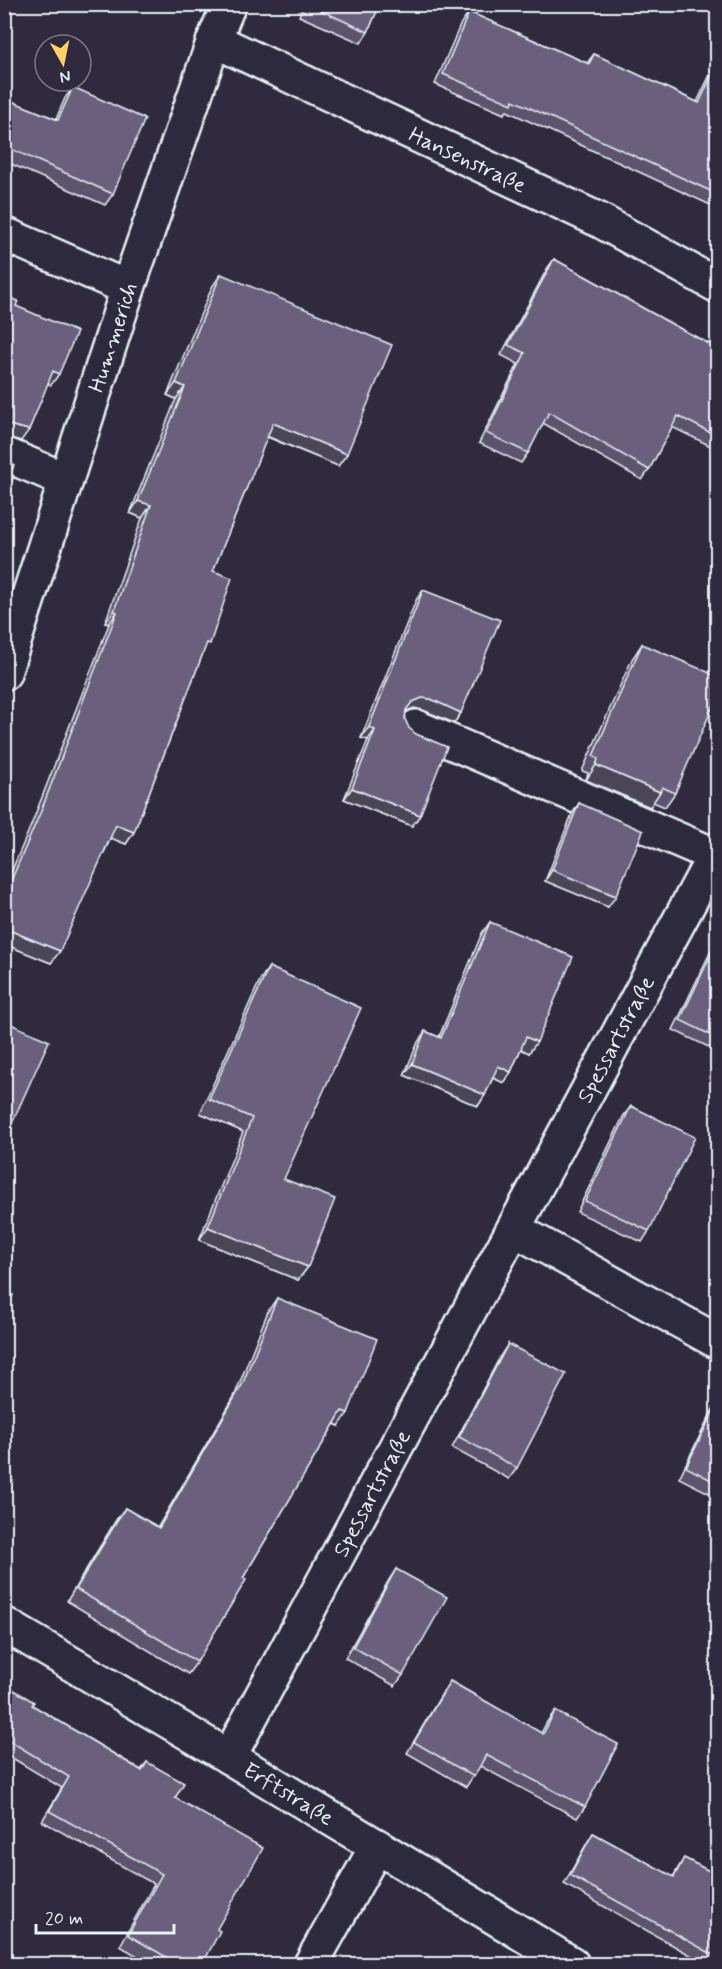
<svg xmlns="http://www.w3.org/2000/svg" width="722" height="1969" viewBox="0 0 722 1969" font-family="Mynerve,sans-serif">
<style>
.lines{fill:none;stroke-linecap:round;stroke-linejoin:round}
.minor-casing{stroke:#e8f1f8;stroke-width:38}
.minor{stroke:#2f2a3d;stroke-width:33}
.wall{fill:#5c536c;stroke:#e8f1f8;stroke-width:1.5}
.shaded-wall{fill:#4b4458;stroke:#e8f1f8;stroke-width:1.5}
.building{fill:#6b617e;stroke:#e8f1f8;stroke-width:1.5}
.labels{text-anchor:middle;stroke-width:5;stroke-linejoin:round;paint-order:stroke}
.street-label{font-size:22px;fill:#e8f1f8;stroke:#2f2a3d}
</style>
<rect width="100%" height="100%" fill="#2f2a3d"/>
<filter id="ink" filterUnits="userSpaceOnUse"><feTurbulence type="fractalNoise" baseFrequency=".0167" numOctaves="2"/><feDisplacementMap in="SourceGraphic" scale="12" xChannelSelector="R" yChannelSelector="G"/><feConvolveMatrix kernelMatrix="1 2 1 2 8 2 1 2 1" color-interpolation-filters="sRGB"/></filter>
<g filter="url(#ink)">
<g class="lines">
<g class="minor-casing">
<g id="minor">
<path d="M214 40 599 220 718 286"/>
<path d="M4 234 128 288"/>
<path d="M4 454 66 480"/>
<path d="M4 673 128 288 214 40 229 4"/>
<path d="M416 727 714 855"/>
<path d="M514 1229 718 1342"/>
<path d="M4 1624 229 1757 572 1964"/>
<path d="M229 1757 718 849"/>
<path d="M311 1964 377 1846"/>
</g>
</g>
<use href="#minor" class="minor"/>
</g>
<g class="wall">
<path d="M304 4H380L368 32 361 43 299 16Z"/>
<path d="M469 12 587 63 594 54 697 102 717 60V208L507 111 504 114 435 84 461 23Z"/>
<path d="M73 87 113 194 105 205 4 161V98L56 119 65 98Z"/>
<path d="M554 259 679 328 717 348V449L672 427 649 470 642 480 543 423 528 453 521 463 479 443 518 364 501 355 547 269Z"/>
<path d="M221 274 338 466 267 437 213 571 203 653 134 832 126 844 111 838 51 963 4 944V889L32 823 109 624 105 623 142 518 130 513 176 399 167 395 212 287Z"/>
<path d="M423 590 461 713 454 723 423 710 414 708 406 712 405 719 420 815 412 826 344 799 368 740 361 738 416 600Z"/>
<path d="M642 644 675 793 665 807 653 802 650 807 586 780 588 773 582 771 632 659Z"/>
<path d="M579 803 608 907 545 881 572 814Z"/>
<path d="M490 922 529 1053 521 1049 511 1072 504 1083 493 1078 485 1095 478 1106 404 1075 418 1042 425 1031 439 1037 482 933Z"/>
<path d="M717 938V1051L673 1030Z"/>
<path d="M269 967 284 1179 308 1267 298 1280 199 1240 243 1132 200 1113 260 980Z"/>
<path d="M4 1021 12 1123 5 1134Z"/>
<path d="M631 1106 649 1231 642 1242 577 1212 623 1117Z"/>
<path d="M277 1298 339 1426 334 1424 243 1578 197 1662 188 1674 67 1601 116 1520 125 1508 158 1527 234 1397 268 1311Z"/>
<path d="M508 1344 517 1468 509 1479 452 1448 501 1355Z"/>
<path d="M717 1401V1497L679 1478Z"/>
<path d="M396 1569 403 1675 395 1686 345 1658 389 1580Z"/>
<path d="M450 1681 541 1733 547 1722 555 1711 585 1807 577 1818 480 1766 466 1787 407 1753 443 1692Z"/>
<path d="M4 1684 32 1705 141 1770 147 1762 175 1798 217 1929 202 1965H153L120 1946 154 1884 42 1821 62 1788 4 1753Z"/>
<path d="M593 1833 673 1877 684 1858 717 1875V1965H708L564 1884 587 1843Z"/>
</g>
<g class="shaded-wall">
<path d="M53 371 59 374 51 385 45 382Z"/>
<path d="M176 383 185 387 176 399 167 395Z"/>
<path d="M273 423 347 454 338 466 264 435Z"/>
<path d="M9 425 29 430 21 441 4 436V427Z"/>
<path d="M138 501 151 505 142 518 130 513Z"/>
<path d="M114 611 117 612 109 624 105 623Z"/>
<path d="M422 698 431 699 461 713 454 723 423 710 414 708 404 712 412 702Z"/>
<path d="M369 727 375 730 368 740 361 738Z"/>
<path d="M596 765 660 792 650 807 586 780Z"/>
<path d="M352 788 420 815 412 826 344 799Z"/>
<path d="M116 825 134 832 126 844 108 837Z"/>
<path d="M552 870 616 896 608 907 545 881Z"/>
<path d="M4 928 60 951 51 963 4 944Z"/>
<path d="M526 1037 537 1042 529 1053 519 1048Z"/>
<path d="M412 1064 485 1095 478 1106 404 1075Z"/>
<path d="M498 1066 511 1072 504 1083 491 1077Z"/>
<path d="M208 1227 308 1267 298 1280 199 1240Z"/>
<path d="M342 1411 348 1413 339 1426 333 1423Z"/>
</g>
<g class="building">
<path d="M307 4H380L368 32Z"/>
<path d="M469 12 589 64 594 54 699 103 717 64V194L513 100 512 104 443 74Z"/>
<path d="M73 87 145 119 113 194 4 146V98L58 120Z"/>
<path d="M554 259 679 328 717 348V436L678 416 649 470 549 412 528 453 486 433 525 353 508 345Z"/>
<path d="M221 274 392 345 347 454 273 423 213 571 232 578 210 644 207 643 134 832 116 825 60 951 4 928V897L41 811 117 612 114 611 151 505 138 501 185 387 176 383Z"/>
<path d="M4 295 18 301 16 306 77 332 59 374 53 371 29 430 9 425 4 427Z"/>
<path d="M4 460 14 465 11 474 14 476 4 499Z"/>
<path d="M423 590 500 620 461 713 431 699 422 698 412 702 406 710 405 719 409 728 416 734 447 747 420 815 352 788 375 730 369 727Z"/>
<path d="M642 644 717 676V697L675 793 662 787 660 792 596 765 598 759 593 756Z"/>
<path d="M579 803 643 831 616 896 552 870Z"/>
<path d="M490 922 573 957 537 1042 526 1037 511 1072 498 1066 485 1095 412 1064 425 1031 441 1038Z"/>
<path d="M717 942V1038L680 1020Z"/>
<path d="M269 967 361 1008 284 1179 335 1199 308 1267 208 1227 252 1118 209 1099Z"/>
<path d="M4 1021 49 1041 12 1123 4 1120Z"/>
<path d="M631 1106 695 1137 649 1231 585 1201Z"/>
<path d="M4 1291 13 1295 4 1315Z"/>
<path d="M277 1298 377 1339 348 1413 342 1411 243 1578 246 1580 197 1662 76 1589 125 1508 159 1528 242 1385Z"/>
<path d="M508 1344 566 1374 517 1468 459 1437Z"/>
<path d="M717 1404V1483L686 1467Z"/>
<path d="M4 1476 13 1481 4 1495Z"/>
<path d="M396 1569 447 1597 403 1675 353 1647Z"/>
<path d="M450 1681 543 1734 555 1711 618 1744 585 1807 486 1755 474 1777 414 1742Z"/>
<path d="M4 1684 34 1702 32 1705 142 1771 147 1762 184 1783 175 1798 263 1848 217 1929 220 1931 202 1965H180L128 1935 162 1874 49 1811 69 1777 10 1741 4 1751Z"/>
<path d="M593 1833 674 1877 684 1858 717 1875V1957L570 1875Z"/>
</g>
</g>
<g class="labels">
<g class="street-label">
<text transform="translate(468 159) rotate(25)" y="8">Hansenstraße</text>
<text transform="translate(112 337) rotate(-72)" y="8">Hummerich</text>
<text transform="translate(615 1039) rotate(-62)" y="8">Spessartstraße</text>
<text transform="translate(371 1493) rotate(-62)" y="8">Spessartstraße</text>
<text transform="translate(289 1793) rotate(31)" y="8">Erftstraße</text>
</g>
</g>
<rect width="722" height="1969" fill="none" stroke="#2f2a3d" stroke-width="24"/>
<rect x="12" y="12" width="698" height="1945" fill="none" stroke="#e8f1f8" stroke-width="2" filter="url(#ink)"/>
<g transform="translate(63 63) rotate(171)"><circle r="28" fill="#2f2a3d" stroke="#797a88" stroke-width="1.5"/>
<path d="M0-4.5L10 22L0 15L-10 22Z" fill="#ffd166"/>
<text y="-9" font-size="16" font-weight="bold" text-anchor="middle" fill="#e8f1f8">N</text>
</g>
<path d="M36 1924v9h138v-9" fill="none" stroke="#e8f1f8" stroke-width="3"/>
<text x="45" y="1924" font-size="18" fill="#e8f1f8" stroke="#2f2a3d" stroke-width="4.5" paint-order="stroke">20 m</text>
</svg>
